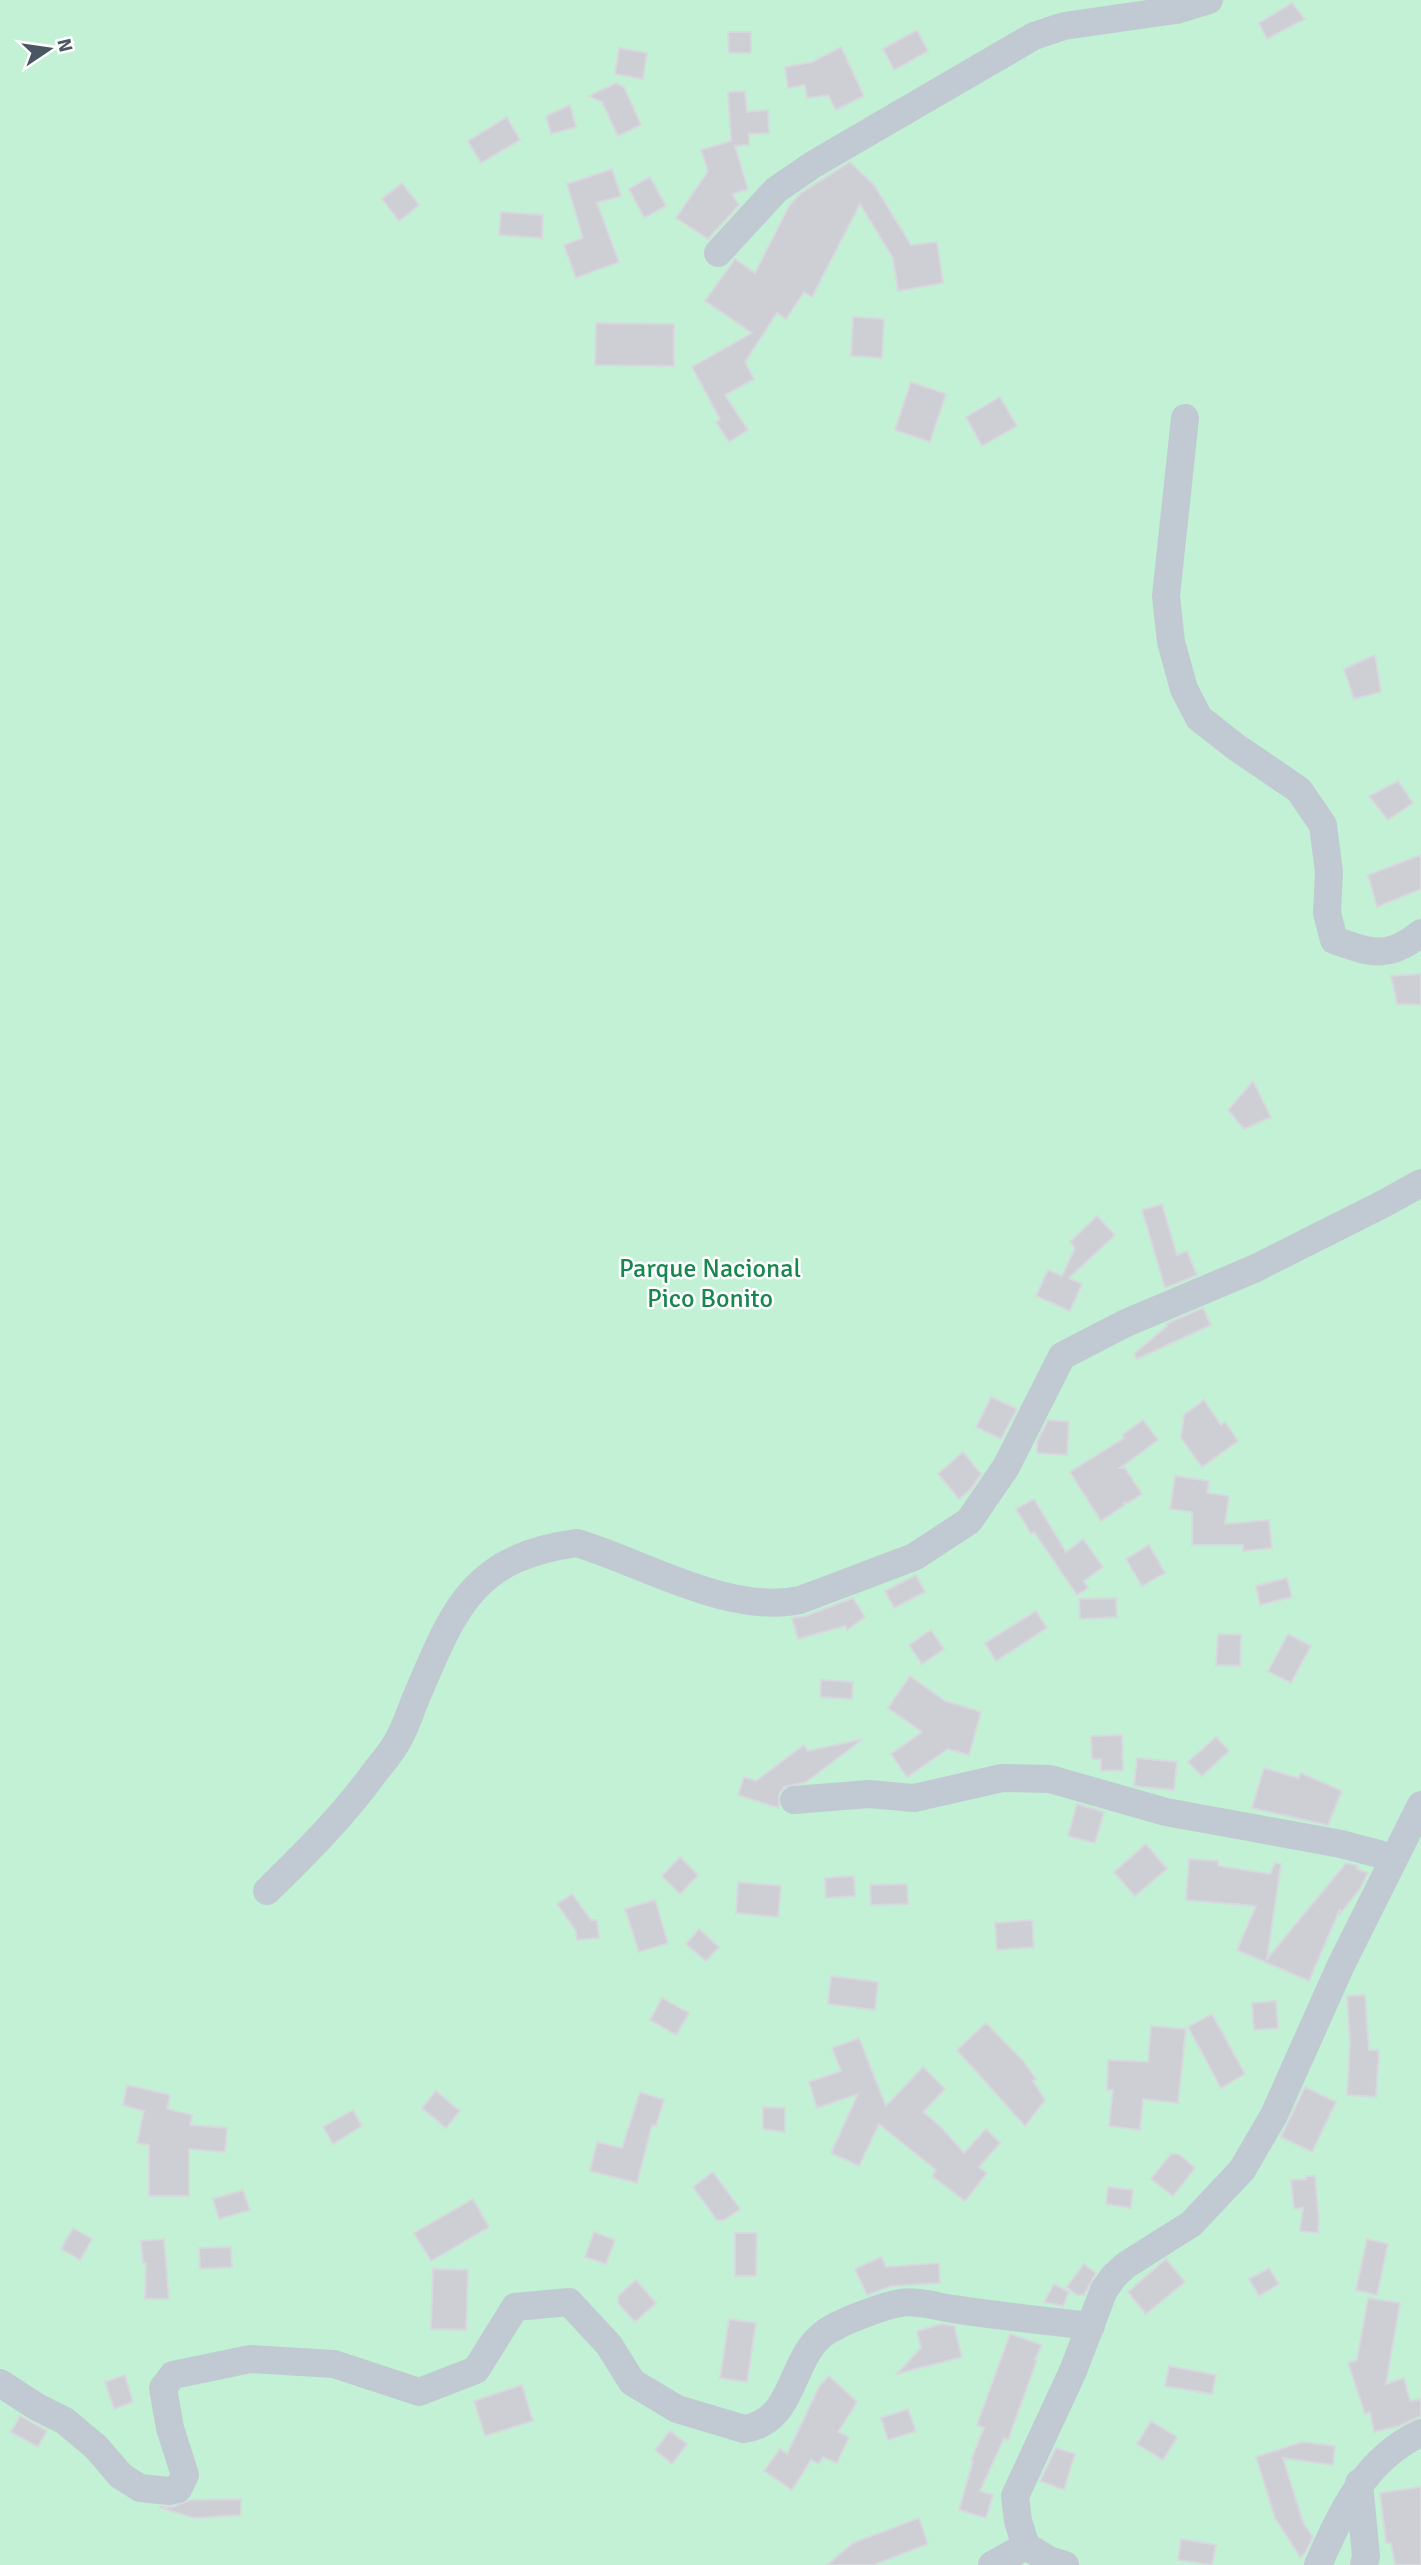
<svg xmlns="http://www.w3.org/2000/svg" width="1421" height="2565" viewBox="0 0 1421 2565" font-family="Signika,sans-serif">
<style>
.green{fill:#c3f1d5}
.building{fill:#cdcfd5;stroke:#d7d9de;stroke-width:2}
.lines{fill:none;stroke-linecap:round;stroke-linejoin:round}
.street{stroke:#c1cad2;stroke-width:28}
.labels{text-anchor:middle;stroke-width:5;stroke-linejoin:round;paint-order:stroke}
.park-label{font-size:26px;fill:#17864f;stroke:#fff}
</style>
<rect width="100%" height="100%" fill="#f5f3f3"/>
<rect class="green" x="0" y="0" width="1421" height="2565"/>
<g class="building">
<path d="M1292 3 1305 19 1267 39 1259 23Z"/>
<path d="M917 30 928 51 894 70 883 49Z"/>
<path d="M728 32H751V53H729Z"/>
<path d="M841 47 864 96 836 110 828 95 807 98 805 85 788 88 785 67 812 62Z"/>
<path d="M619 48 647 53 643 79 615 74Z"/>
<path d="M616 83 624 87 641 125 618 136 602 102 589 96Z"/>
<path d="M745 91 747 112 768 110 769 133 749 134V145L735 146 748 189 732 194 739 205 708 239 676 218 708 171 701 150 731 141 728 92Z"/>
<path d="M570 105 576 127 551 134 546 116Z"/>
<path d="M507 117 520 140 481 163 468 141Z"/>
<path d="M850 162 874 185 911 245 937 242 943 283 898 291 893 258 860 204 812 297 804 292 786 319 777 313 745 362 754 379 725 395 748 430 729 442 716 422 720 419 692 367 752 333 705 301 735 259 755 273 789 206 801 193Z"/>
<path d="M612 169 621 196 597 203 619 262 576 278 564 245 583 238 567 184Z"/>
<path d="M650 177 666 206 644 218 629 189Z"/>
<path d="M402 183 419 205 399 221 382 199Z"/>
<path d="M501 212 543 215 542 238 499 235Z"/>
<path d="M853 317 884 319 882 358 851 356Z"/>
<path d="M596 323 674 324V366L595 365Z"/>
<path d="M911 382 946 394 930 442 895 430Z"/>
<path d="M1000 397 1017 426 982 446 966 417Z"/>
<path d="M1375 655 1381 692 1354 699 1344 669Z"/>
<path d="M1398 781 1413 803 1388 820 1369 796Z"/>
<path d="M1421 855V889L1377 907 1368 875Z"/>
<path d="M1421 974V1005L1397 1004 1391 976Z"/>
<path d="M1253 1081 1271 1117 1244 1129 1228 1110Z"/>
<path d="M1162 1204 1177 1255 1187 1251 1197 1275 1165 1288 1142 1210Z"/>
<path d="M1097 1216 1115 1235 1069 1278 1082 1284 1070 1311 1036 1296 1048 1270 1062 1276 1075 1248 1070 1242Z"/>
<path d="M1203 1308 1211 1325 1137 1359 1134 1354 1167 1326 1166 1324Z"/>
<path d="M991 1397 1017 1409 1001 1439 976 1427Z"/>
<path d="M1204 1400 1221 1425 1225 1422 1238 1441 1202 1467 1181 1438 1184 1415Z"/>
<path d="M1048 1420 1069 1422 1067 1455 1037 1453V1442Z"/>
<path d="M1143 1420 1158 1440 1120 1468H1125L1142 1494 1128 1503H1124L1125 1505 1101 1521 1070 1472 1124 1438 1122 1435Z"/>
<path d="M963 1452 981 1474 971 1489 959 1499 938 1474Z"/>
<path d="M1175 1476 1209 1481 1207 1493 1229 1496 1225 1524 1269 1520 1272 1548 1243 1551V1545H1192V1512L1170 1509Z"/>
<path d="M1034 1499 1066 1552 1083 1539 1103 1567 1084 1581 1088 1588 1077 1595 1034 1532 1031 1534 1016 1509Z"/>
<path d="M1149 1545 1165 1573 1142 1586 1126 1559Z"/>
<path d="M916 1575 925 1592 894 1608 885 1591Z"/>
<path d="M1287 1578 1292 1597 1260 1605 1256 1586Z"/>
<path d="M853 1598 865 1617 847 1630 845 1626 798 1639 792 1618 806 1616Z"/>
<path d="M1116 1598 1117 1617 1080 1619 1079 1599Z"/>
<path d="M1036 1611 1047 1628 996 1661 985 1643Z"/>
<path d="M931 1630 944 1649 922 1664 909 1645Z"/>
<path d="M1218 1634 1241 1635 1240 1666 1216 1665Z"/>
<path d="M1288 1634 1311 1646 1291 1683 1268 1671Z"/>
<path d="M910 1676 945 1701 981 1712 969 1755 948 1749 907 1777 891 1754 922 1732 888 1708Z"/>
<path d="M821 1680 853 1682 852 1699 820 1697Z"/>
<path d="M1122 1735 1123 1770 1101 1771V1759H1092L1091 1736Z"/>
<path d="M1216 1737 1229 1751 1202 1776 1188 1762Z"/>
<path d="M863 1739 806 1782 784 1787 779 1794V1808L738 1795 744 1777 756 1781 804 1745 808 1751Z"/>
<path d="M1137 1758 1177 1762 1174 1790 1134 1786Z"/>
<path d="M1264 1768 1298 1778 1301 1773 1342 1791 1328 1825 1252 1808Z"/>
<path d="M1077 1804 1104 1812 1095 1843 1068 1836Z"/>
<path d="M1146 1844 1167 1869 1135 1896 1114 1872Z"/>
<path d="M680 1857 698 1875 680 1894 662 1876Z"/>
<path d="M1189 1859 1218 1861V1866L1270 1874 1275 1863 1281 1864 1267 1959 1346 1863 1358 1866 1357 1869 1368 1873 1360 1889 1340 1914V1909L1309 1981 1237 1950 1256 1906 1186 1900Z"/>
<path d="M854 1876 855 1896 826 1898 825 1878Z"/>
<path d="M738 1882 781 1886 778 1917 736 1913Z"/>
<path d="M907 1884 908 1904 871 1905 870 1885Z"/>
<path d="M572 1894 591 1920H597L599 1938 577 1940 576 1931 557 1904Z"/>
<path d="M655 1900 668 1943 639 1952 625 1909Z"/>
<path d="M1032 1920 1034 1947 997 1950 995 1923Z"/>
<path d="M699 1929 719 1947 706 1961 686 1944Z"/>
<path d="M831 1976 878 1982 875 2010 828 2004Z"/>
<path d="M1365 1995 1369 2050H1379L1376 2097 1347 2095 1350 2046 1347 1996Z"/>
<path d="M662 1998 689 2013 676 2035 650 2020Z"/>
<path d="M1276 2001 1278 2028 1254 2030 1252 2003Z"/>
<path d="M1212 2014 1245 2074 1221 2088 1188 2027Z"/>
<path d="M986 2023 1024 2062 1036 2079 1033 2081 1045 2100 1025 2126 957 2050Z"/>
<path d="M1151 2026 1186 2029 1178 2103 1143 2099 1140 2130 1109 2126 1113 2090H1107L1108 2060 1148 2062Z"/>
<path d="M859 2038 886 2106 923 2067 945 2089 923 2112 940 2126 964 2153 986 2129 1000 2143 979 2167 987 2173 965 2201 932 2176 936 2170 879 2124 859 2166 831 2153 858 2094 817 2108 809 2082 841 2071 832 2048Z"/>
<path d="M127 2085 170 2095 167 2109 192 2115 190 2125 227 2128 225 2152 189 2149V2196H149V2145L137 2143 144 2111 123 2105Z"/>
<path d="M1305 2087 1336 2102 1312 2152 1281 2137Z"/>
<path d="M436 2091 460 2111 446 2128 422 2108Z"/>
<path d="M640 2092 664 2100 656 2126 652 2125 637 2183 590 2171 597 2142 622 2148Z"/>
<path d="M763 2107 785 2108V2132L763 2129Z"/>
<path d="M353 2110 362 2126 333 2144 323 2127Z"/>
<path d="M1171 2154H1179L1195 2168 1173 2196 1151 2179Z"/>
<path d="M713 2172 740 2209 724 2220H717L693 2187Z"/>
<path d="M1306 2176H1315L1319 2222 1318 2233 1300 2231 1303 2208 1294 2209 1291 2180 1306 2179Z"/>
<path d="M1108 2187 1133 2190 1131 2208 1106 2204Z"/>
<path d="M243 2190 250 2210 219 2219 213 2199Z"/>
<path d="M473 2199 489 2227 431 2261 414 2233Z"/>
<path d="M73 2228 92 2239 80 2260 61 2249Z"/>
<path d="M594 2232 615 2240 606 2264 585 2257Z"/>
<path d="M735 2233H757L756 2276H735Z"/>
<path d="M164 2239 169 2299H145L146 2263H143L141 2241Z"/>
<path d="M1367 2239 1388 2244 1377 2295 1356 2290Z"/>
<path d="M231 2247 232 2267 200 2269 199 2248Z"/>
<path d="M881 2257 886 2267 939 2263 940 2283 891 2286 867 2295 855 2269Z"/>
<path d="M1166 2259 1185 2282 1146 2314 1128 2292Z"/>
<path d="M1084 2264 1096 2273 1084 2295H1077L1067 2287Z"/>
<path d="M1269 2268 1279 2284 1259 2296 1249 2279Z"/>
<path d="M433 2269 468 2270 466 2330 431 2329Z"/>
<path d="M636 2280 656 2303 635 2322 618 2303V2296Z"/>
<path d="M1054 2284 1069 2292 1063 2306 1044 2302Z"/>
<path d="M1368 2298 1400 2303 1386 2384 1404 2378 1410 2401 1421 2399V2416L1399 2426 1374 2432 1370 2412 1365 2414 1348 2363 1357 2360Z"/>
<path d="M729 2319 756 2323 747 2382 720 2378Z"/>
<path d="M942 2324 954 2326 962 2357 897 2374 921 2348 917 2331Z"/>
<path d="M1010 2334 1042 2345 1035 2359 1037 2360 1008 2440 1004 2438 980 2491 993 2495 986 2518 959 2510 973 2461 971 2460 984 2428 977 2425Z"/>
<path d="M1169 2366 1216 2375 1212 2394 1165 2386Z"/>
<path d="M125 2375 133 2402 114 2409 105 2382Z"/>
<path d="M829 2376 857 2402 838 2432 849 2437 837 2463 823 2457 819 2464 811 2460 792 2490 764 2471 780 2449 787 2454 820 2385Z"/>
<path d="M522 2385 533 2421 485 2436 474 2401Z"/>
<path d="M908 2409 916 2431 888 2440 881 2418Z"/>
<path d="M20 2416 47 2431 38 2447 11 2432Z"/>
<path d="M1151 2421 1177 2437 1163 2460 1137 2444Z"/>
<path d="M670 2431 687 2444 672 2464 655 2450Z"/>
<path d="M1302 2442 1335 2446 1333 2465 1283 2458 1303 2522 1313 2537 1305 2553 1300 2557 1275 2518 1256 2457Z"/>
<path d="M1056 2448 1075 2454 1064 2490 1040 2481Z"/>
<path d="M1421 2487V2565H1395L1391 2543H1386L1380 2493Z"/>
<path d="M241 2499V2515L194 2518 159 2507H173L190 2500Z"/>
<path d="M919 2518 928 2544 873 2565H827L853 2543Z"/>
<path d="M1181 2539 1216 2545 1212 2565 1178 2560Z"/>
</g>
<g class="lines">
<g class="street">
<path d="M718 253 776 190 814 164 1034 36 1064 26 1176 10 1209 0"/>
<path d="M1185 418 1166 596 1171 642 1184 689 1199 718 1236 747 1299 790 1323 825 1329 872 1327 913 1334 940C1371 953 1388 960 1421 933"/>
<path d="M794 1800 869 1794 914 1798 1002 1778 1050 1779 1166 1812 1341 1844 1394 1858"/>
<path d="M267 1891C305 1854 343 1816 375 1772 382 1763 391 1753 397 1742 405 1729 410 1712 416 1698 454 1609 472 1557 577 1543 645 1564 730 1615 800 1600L914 1557 969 1521 1006 1467 1062 1356 1126 1323 1256 1268 1385 1203 1421 1183"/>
<path d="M0 2383 37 2407 65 2421 96 2447 121 2476 140 2488 169 2491 178 2489 185 2475 170 2428 163 2388 173 2375 250 2359 334 2364 419 2392 476 2370 515 2307 569 2302 609 2345 632 2382 677 2409 744 2429C796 2422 789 2357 826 2332 840 2322 883 2306 900 2303 916 2300 938 2307 953 2309 999 2316 1045 2321 1091 2326"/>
<path d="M1359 2483 1366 2556 1364 2565"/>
<path d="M992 2565 1026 2546"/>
<path d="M1065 2565 1049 2560 1026 2546 1018 2521 1015 2496 1073 2371 1104 2290 1114 2276 1126 2265 1191 2224 1242 2170 1274 2115 1341 1965 1421 1805"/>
<path d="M1318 2565C1342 2511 1365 2459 1421 2433"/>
</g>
</g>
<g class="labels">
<g class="park-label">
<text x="710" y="1277">Parque Nacional<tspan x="710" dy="30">Pico Bonito</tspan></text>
</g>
</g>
<g transform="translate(49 49) rotate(77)" stroke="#ffffff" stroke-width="5" paint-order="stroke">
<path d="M0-5L12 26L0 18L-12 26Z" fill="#4a5661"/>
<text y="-10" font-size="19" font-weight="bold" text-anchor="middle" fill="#4a5661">N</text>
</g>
</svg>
